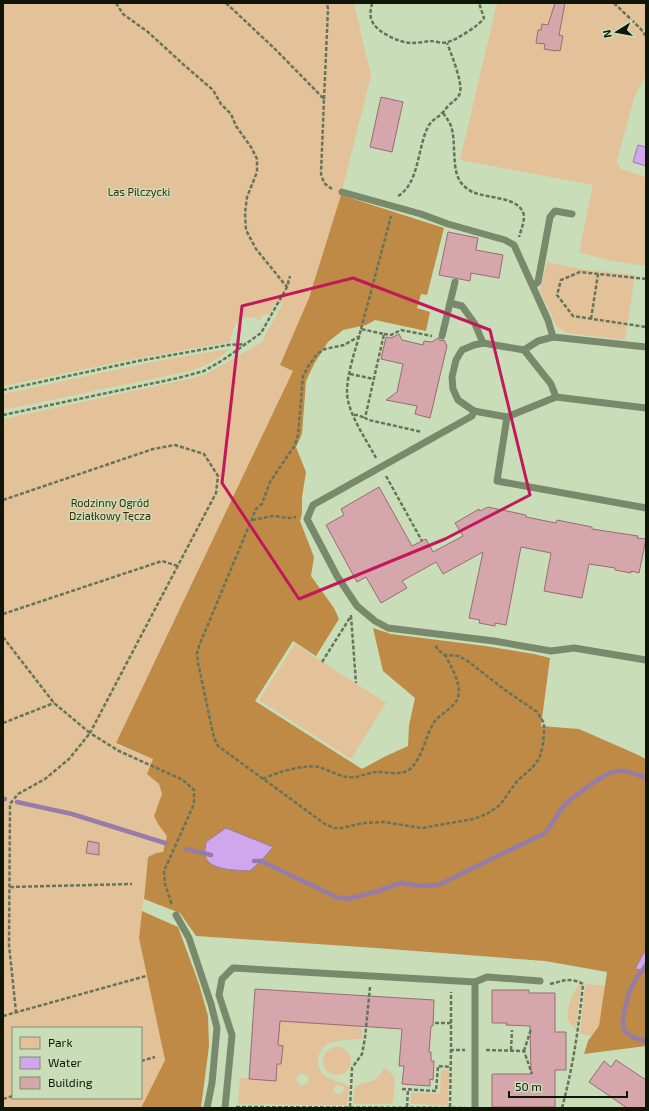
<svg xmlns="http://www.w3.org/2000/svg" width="649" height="1111" viewBox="0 0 649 1111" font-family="'Exo 2',sans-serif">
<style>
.green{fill:#e3c199;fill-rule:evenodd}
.forest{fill:#be8a46}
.water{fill:#d0a7ed;stroke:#967ca8}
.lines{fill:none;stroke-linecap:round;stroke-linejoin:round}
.stream{stroke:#967ca8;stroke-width:4.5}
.building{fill:#d5a6ab;stroke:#986c71}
.path{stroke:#66745b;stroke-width:2.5;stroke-dasharray:4 2;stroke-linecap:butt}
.service{stroke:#798a6c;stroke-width:7}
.marked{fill:none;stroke:#c2185b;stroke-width:3;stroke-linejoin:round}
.labels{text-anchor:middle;stroke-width:3;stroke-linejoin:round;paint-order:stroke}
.park-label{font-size:11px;fill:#412b0c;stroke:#c9deb8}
</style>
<rect width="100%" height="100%" fill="#c9deb8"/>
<g class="green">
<path d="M3 3H354L371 76 341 195 309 298 280 365 294 370 116 744 153 759 147 774 159 784 162 794 154 816 158 824 167 836 163 852 156 853 148 857 139 938 165 1060 141 1108H3V419L189 379 206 374 261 343 283 303 274 305 269 314 263 315 260 320C239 312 234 323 230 342L124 361 3 386ZM13 1028H141V1098H13Z"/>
<path d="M497 3H646V76L635 95 617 161 621 169 646 177V266L612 261 579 252 593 185 460 160Z"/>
<path d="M547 262 580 269 635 275 625 340 566 333 556 325 540 291Z"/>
<path d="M229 349C219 360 204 366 190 371L3 410V394L162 360Z"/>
<path d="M295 644 386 703 351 759 259 700Z"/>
<path d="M580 983 581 984 576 1029C560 1020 571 995 580 983Z"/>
<path d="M585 984 606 986 599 1027 592 1036 580 1034Z"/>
<path d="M280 1017 298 1022 360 1026 362 1031 363 1038C346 1042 323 1036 318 1058 317 1063 319 1071 324 1075 331 1082 342 1080 349 1087L347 1103 346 1105 238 1104 240 1078 276 1080 277 1064H281L282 1046 278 1045ZM300 1074H304L308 1077V1082L304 1085H300L297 1082V1078ZM337 1085H341L344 1088 343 1092 340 1095 336 1094 334 1091V1087Z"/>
<circle cx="337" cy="1061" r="14"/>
<path d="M384 1068 390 1072 395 1079 393 1102 391 1104H355L353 1102 355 1087C369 1078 374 1087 384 1068Z"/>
<path d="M441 1070H449L448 1105 411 1104V1093L440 1094Z"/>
</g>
<g class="forest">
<path d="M341 195 444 228 427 295 421 294 417 308 430 312 426 331 375 320 366 325 343 330 328 342 314 364 306 381 302 434 296 447 306 472 302 497V513L300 521 314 557 311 576 334 608 339 619 316 656 293 641 255 701 362 769 384 757 408 746 409 725 415 698 383 671 373 628 391 634 485 646 534 654 550 658 541 726 579 729 636 754 646 759V1046L584 1054 588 1041 599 1026 607 972 545 961 376 948 196 936 180 913 144 899 148 857 156 853 163 852 167 836 158 824 154 816 162 794 159 784 147 774 153 759 116 743 293 371 280 365 309 298Z"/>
<path d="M142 911 178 927 199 984 208 1016 209 1046 201 1108H141L165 1060 139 938Z"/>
</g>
<g class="water">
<path d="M638 145 646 147V166L633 162Z"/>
<path d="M226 828 273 847 261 861 250 871C237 870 208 871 205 855 204 851 206 846 206 842Z"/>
<path d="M646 949V970L635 969Z"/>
</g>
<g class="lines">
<g class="stream">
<path d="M3 799H5"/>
<path d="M17 802 72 814 165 843"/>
<path d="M186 849 211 855"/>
<path d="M254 861H261L336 897 347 899 375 892 401 883 421 886 438 885 545 833C552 825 556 816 563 807 568 800 604 774 613 772 625 769 636 774 646 778"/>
<path d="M646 965C641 972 635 979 632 986 628 995 618 1025 626 1032 631 1038 639 1039 646 1041"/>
</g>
</g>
<g class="building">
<path d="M555 3H565L559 35 563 36 560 51 556 50V51L544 49 545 44 536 43 538 30H541L542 24 548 25Z"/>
<path d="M381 97 403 102 392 152 370 147Z"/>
<path d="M448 232 478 238 476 250 503 255 499 278 471 273 470 281 439 275Z"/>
<path d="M399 334 402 340 423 345 424 341 432 342 438 338 440 341 444 340 447 346 430 418 415 414 417 406 386 400 397 392 403 364 381 359 386 337 391 338Z"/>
<path d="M379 487 412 546 426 539 433 552 463 536 455 523 479 509 480 511 488 507 526 515V517L556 523 557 520 592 527V529L638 536 637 538 646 539 639 573 631 571V573L615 570V568L589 564 582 598 544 591 551 553 521 547 506 625 495 623V626L479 623 480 620 469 618 483 552 443 574 436 562 402 581 407 588 381 603 366 577 357 582 326 525 344 515 341 509Z"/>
<path d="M88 841 99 843V855L86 853Z"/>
<path d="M255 989 434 1000 433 1026H431L429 1052H431V1061H434L433 1080 430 1079V1086L402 1084 404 1066H399L402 1029 280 1021 278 1045 283 1046 281 1064H277L276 1081 249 1079Z"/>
<path d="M492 990H529V993H555V1032H566V1070H555V1107H492V1074H531L530 1026 506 1025 507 1023H492Z"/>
<path d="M616 1060 646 1080V1108H627L589 1082 604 1061 611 1067Z"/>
</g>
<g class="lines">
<g class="path">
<path d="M116 3 123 14 148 32 184 65 213 90 221 104 231 114 236 126 251 147 257 159V172L247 197 245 213 246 230 256 249 287 287"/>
<path d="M226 3 275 49 324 99 321 174 324 183 332 189"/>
<path d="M372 3C371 9 369 15 372 21 376 32 400 43 411 43 417 43 424 42 430 41 435 41 443 44 448 42 456 40 480 25 484 18L479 3"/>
<path d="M614 3 640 28 646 36"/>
<path d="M324 99 328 9 327 3"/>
<path d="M443 113C446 117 449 121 451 126 457 143 450 172 463 185 466 188 470 191 473 192 487 199 521 196 524 216 524 223 521 230 519 237"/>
<path d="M398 196C420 183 417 146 429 125 434 118 438 118 442 113 445 111 446 108 448 106 453 101 458 99 460 93 463 83 451 53 447 43"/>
<path d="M646 279 580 272 561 280 557 295 573 316 646 327"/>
<path d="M591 319 598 274"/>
<path d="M361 329 391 216"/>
<path d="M384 334 391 335 401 330 432 336"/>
<path d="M360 336 344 345 325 349 317 354 309 365 303 376 298 435 295 445 270 482 262 504 256 509 199 646 197 654 198 663 214 738 218 746 325 824 334 828H341L364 823 383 822 422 828 473 819 487 814 500 805 517 781 532 768 539 759 543 745 544 732V723L537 712 505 690 469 662 459 656 445 655 438 650 435 644"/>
<path d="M350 374 374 379"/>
<path d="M3 390 138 361 228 345 246 344"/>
<path d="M3 415 178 378 204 371 223 360 261 333 287 287 290 276"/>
<path d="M354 415H358L365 418"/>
<path d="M376 458C366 439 348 414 347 393 347 372 356 349 361 329L384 334 365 418 369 420 422 432"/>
<path d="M386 476 422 541"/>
<path d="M3 500 153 449 175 445 204 454 218 476 216 493 90 733 119 751 183 780 194 790V804L164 871 165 884 172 905"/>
<path d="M252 520 273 516 289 518 296 517"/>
<path d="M3 614 162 561 178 566"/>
<path d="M3 637 54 703 90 733 69 759 45 779 18 794 10 804 9 945 16 1012"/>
<path d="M322 662 351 616 356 683"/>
<path d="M3 723 54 703"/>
<path d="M263 779C276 772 306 764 319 767 329 770 338 776 348 777 357 779 368 772 377 772 387 772 402 776 410 769 423 757 425 736 435 721 440 715 448 711 453 705 467 692 452 668 445 655"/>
<path d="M10 887 132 884"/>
<path d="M550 984C563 981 570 977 583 984 579 1026 573 1067 562 1108"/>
<path d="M3 1016 146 976"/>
<path d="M435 1023H451V1050H465"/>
<path d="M451 1023V992"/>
<path d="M486 1050 524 1051 532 1074"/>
<path d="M511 1050 512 1030"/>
<path d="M524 1051 531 1029"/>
<path d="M141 1061 155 1057"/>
<path d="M402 1089 436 1091 438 1066 451 1067"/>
<path d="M3 1099 13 1096"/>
<path d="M236 1107 465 1108"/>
<path d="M350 1107 352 1068 362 1054 365 1038 370 987"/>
<path d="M407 1107 408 1089"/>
<path d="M450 1107 451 1050"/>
</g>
<g class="service">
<path d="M342 192 421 214 448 224 505 240 514 245 548 320 553 337"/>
<path d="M533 286 538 282 550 217 555 211 572 214"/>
<path d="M450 303 462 306 475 324 483 343"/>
<path d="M442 336 455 282"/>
<path d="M524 350 538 341 553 337 646 347"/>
<path d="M556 397 551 384 524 350 483 343 474 345 462 350 456 360 452 377 453 389 458 400 474 411 507 417 556 397 646 408"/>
<path d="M474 411 472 416 313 505 307 519 337 576 357 606 375 621 388 628 494 641 551 651 574 648 646 660"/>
<path d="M507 417 497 481 646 508"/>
<path d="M176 915 189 938 211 1004 217 1028 212 1083 207 1108"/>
<path d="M475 982 487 977 540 981"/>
<path d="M225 1108 232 1035 219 995 222 979 233 968 475 982V1108"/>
</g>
</g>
<path class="marked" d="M353 278 490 330 530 495 445 539 299 599 222 483 242 306Z"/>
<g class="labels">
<g class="park-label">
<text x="139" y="196">Las Pilczycki</text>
<text x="110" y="507">Rodzinny Ogród<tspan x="110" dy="13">Działkowy Tęcza</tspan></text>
</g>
</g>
<rect width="649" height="1111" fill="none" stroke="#0f1608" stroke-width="8"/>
<rect x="12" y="1027" width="130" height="72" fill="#c9deb8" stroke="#7f8e72"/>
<rect x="20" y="1037" width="20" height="12" fill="#e3c199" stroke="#7f8e72"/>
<text x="48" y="1047" font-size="12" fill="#0f1608">Park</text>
<rect x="20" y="1057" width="20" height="12" fill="#d0a7ed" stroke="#7f8e72"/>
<text x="48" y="1067" font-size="12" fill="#0f1608">Water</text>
<rect x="20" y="1077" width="20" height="12" fill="#d5a6ab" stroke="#7f8e72"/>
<text x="48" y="1087" font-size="12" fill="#0f1608">Building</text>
<g transform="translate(617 32) rotate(259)" stroke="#c9deb8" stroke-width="3" paint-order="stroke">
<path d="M0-3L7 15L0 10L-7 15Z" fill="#0f1608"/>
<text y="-6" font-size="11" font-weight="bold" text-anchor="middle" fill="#0f1608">N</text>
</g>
<path d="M509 1091v6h118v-6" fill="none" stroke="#0f1608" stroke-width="2"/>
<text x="515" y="1091" font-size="12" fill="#0f1608" stroke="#c9deb8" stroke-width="3" paint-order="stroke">50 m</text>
</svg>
